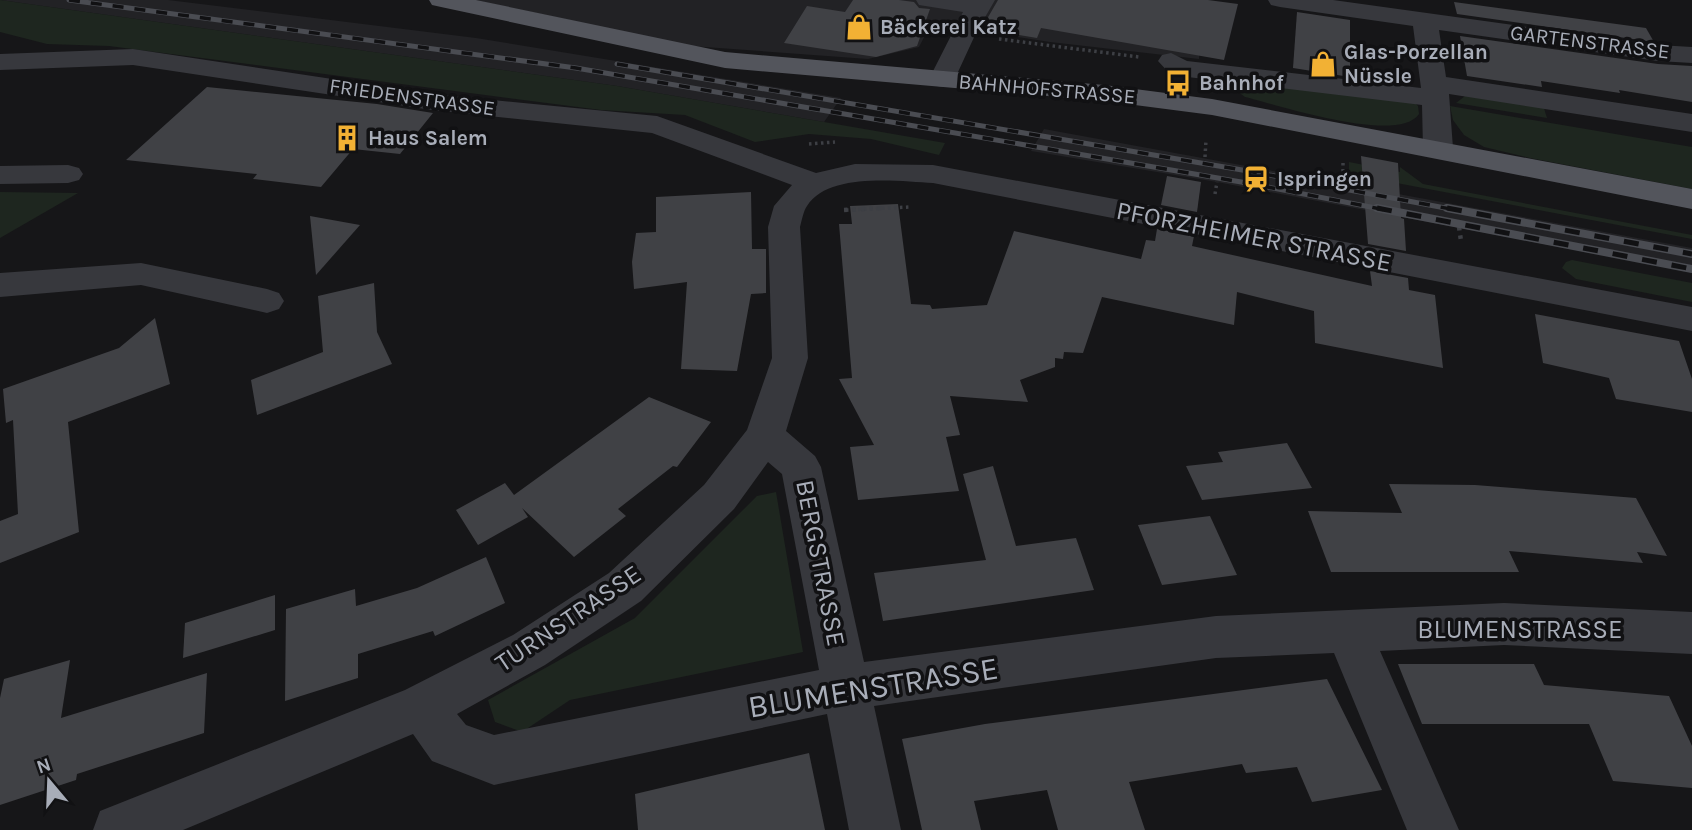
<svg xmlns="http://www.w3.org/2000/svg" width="1692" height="830" viewBox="0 0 1692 830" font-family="Karla,sans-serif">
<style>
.built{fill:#222225}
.green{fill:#1e261f}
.building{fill:#404145}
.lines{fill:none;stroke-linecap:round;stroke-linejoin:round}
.path-far1{stroke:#3d3f44;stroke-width:3.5;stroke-dasharray:2.5 3.5;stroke-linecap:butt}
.path{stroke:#3d3f44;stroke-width:4.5;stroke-dasharray:3.5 5;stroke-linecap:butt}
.minor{fill:#37383d;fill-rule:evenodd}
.major{fill:#53555c;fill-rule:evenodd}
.rail-far1-casing{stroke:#4a4c52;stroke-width:5}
.rail-casing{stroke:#4a4c52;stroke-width:8}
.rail-far1{stroke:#111113;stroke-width:3.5;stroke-dasharray:11;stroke-linecap:butt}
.rail{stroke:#111113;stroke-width:5;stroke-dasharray:15;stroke-linecap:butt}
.labels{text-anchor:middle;stroke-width:7;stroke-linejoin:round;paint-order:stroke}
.far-poi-label{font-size:21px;font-weight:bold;fill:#a8adb8;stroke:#111113;text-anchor:start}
.far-street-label{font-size:21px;fill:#a8adb8;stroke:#111113}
.street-label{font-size:26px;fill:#a8adb8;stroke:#111113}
.near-street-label{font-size:32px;fill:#a8adb8;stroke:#111113}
</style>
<rect width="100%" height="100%" fill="#161618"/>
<g class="built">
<path d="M0 0H168L476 38 841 98 824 122 617 86Z"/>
<path d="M475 0H1201L1199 59 1050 42 931 24 919 47 868 59 691 46Z"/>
<path d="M1044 129 1692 248V272L1217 182 1031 151Z"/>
</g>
<g class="green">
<path d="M0 0 617 86 945 143 939 155 871 139 809 134 755 142 685 115 601 110 109 46 47 44 0 32Z"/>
<path d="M1222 76 1413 101 1418 106 1419 114C1398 145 1278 105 1245 97L1237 91 1221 86Z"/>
<path d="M1465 96 1543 105 1547 118 1456 103Z"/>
<path d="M1450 106 1692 147V189L1530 158 1484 147 1464 135 1453 120Z"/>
<path d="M1349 162 1400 172V167L1423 184 1692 235V239L1349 174Z"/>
<path d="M0 192 78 193 0 238Z"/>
<path d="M1572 260 1692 283V302L1576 279 1562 268 1566 262Z"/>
<path d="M776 492 803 652 570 700 522 732 495 722 488 700 635 618 757 496Z"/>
</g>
<g class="building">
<path d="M853 0H899L914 2 919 8 930 9 917 46 876 57 784 43 807 6 845 12Z"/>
<path d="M998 0H1208L1238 4 1224 60 1041 28 1037 38 995 31 1000 21 987 19Z"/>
<path d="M1454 2 1646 28 1654 42 1457 14Z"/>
<path d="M1297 12 1350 20V77L1293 68Z"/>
<path d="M1460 36 1658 64 1692 66V102L1619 90 1620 93 1541 81 1542 87 1467 76Z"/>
<path d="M207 87 377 104 433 113 400 154 353 149 321 187 253 179 257 174 126 160Z"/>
<path d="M1361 156 1398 163 1401 218 1404 219 1406 251 1368 244Z"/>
<path d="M1167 176 1201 182 1197 212 1161 205Z"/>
<path d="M751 192 752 249H766V293L751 294 737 371 681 369 687 282 634 289 632 262 636 233 656 232V197Z"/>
<path d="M898 204 911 304 930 305 932 309 987 305 1014 231 1141 259 1146 240 1155 241 1157 229 1194 236 1192 246 1372 286 1370 271 1408 278 1409 290 1435 295 1443 368 1315 343 1314 311 1237 292 1234 325 1102 297 1083 353 1064 352 1063 359 1055 358V367L1020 380 1028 402 950 396 960 435 946 437 959 491 858 500 850 447 874 445 839 379 852 378 839 224H852L850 206Z"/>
<path d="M310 216 360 225 316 275Z"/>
<path d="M374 283 377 332 392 364 257 415 251 380 323 352 318 296Z"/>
<path d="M1535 314 1679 341 1692 379V412L1616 399 1609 378 1543 363Z"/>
<path d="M155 318 170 384 68 422 79 532 0 563V521L18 514 13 420 6 423 3 389 119 348Z"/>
<path d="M649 397 711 422 677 467 673 466 618 509 626 516 574 557 522 508 528 517 478 545 456 510 505 483 514 495Z"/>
<path d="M1287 443 1312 488 1202 500 1186 466 1223 462 1218 452Z"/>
<path d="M993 466 1016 546 1076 538 1094 590 883 621 874 573 986 560 963 474Z"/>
<path d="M1389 484 1475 485 1636 498 1667 556 1637 552 1643 563 1509 551 1519 572H1331L1308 511 1402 513Z"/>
<path d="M1210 516 1237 575 1162 585 1138 525Z"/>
<path d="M486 557 505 603 435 636 433 631 358 654V678L285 701 286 609 355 589 356 606 417 588Z"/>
<path d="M275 595V630L183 658 185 623Z"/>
<path d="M70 660 61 718 207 673 204 733 77 774 76 780 0 805V698L4 679Z"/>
<path d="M1398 664H1534L1544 685 1669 696 1692 746V788L1613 781 1589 724H1422Z"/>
<path d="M1327 679 1382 790 1312 802 1297 767 1246 773 1242 764 1129 782 1145 830H1058L1047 790 974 801 981 830H922L902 739 985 724Z"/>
<path d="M809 753 825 830H638L635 794Z"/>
</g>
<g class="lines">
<g class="path-far1">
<path d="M999 39 1139 57"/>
<path d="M809 144 835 142"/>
<path d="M1205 157 1206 140"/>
<path d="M1343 163V182"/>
<path d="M1215 194 1217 182"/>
<path d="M846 210 909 207"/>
</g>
<g class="path">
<path d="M844 210 884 208"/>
<path d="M1459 227 1461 241"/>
</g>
<g class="minor">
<path d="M916 0H995L976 33 952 85 942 87 932 85 929 79 963 12 919 5Z"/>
<path d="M1268 0H1333L1658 45 1692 47V63L1658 61 1439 30 1446 77 1692 114V132L1449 94 1453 148 1448 154 1438 157 1428 154 1423 148 1422 105 1179 76 1170 74 1158 61 1162 55 1171 53 1187 61 1421 88 1413 26 1280 7 1271 5Z"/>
<path d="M133 49 432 94 657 116 816 173 855 164 933 165 1692 307V331L933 183C898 181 828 172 807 206 803 212 802 220 800 227L808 358 786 431 815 456 821 467 864 662 1216 616 1504 603 1692 612V654L1504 645 1380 651 1459 830H1407L1334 653 1216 658 874 706 901 830H849L827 714 494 785 432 761 413 734 183 830H93L100 811 405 690 513 635 609 573 704 485 747 430 772 358 768 227 774 206 792 185 652 133 432 110 133 65 0 70V54ZM768 462 782 474 819 670 494 735 466 725 457 714 545 665 641 601 734 509Z"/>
<path d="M68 165 79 168 83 174 79 180 68 183 0 184V166Z"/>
<path d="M141 263 267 289 279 293 284 301 279 309 267 313 141 285 0 297V273Z"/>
</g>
<path class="major" d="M429 0H476L725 52 1104 85 1212 99 1692 189V209L1212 115 1104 101 725 68 441 7 432 5Z"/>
<g class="rail-far1-casing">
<g id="rail-far1">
<path d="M69 0 576 68 1247 183 1386 210"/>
<path d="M617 64 1248 171 1456 210"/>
</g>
</g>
<g class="rail-casing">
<g id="rail">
<path d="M1377 208 1692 269"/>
<path d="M1447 208 1692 254"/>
</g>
</g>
<use href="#rail-far1" class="rail-far1"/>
<use href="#rail" class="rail"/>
</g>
<defs>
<g id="shop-bare" transform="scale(2.1)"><path d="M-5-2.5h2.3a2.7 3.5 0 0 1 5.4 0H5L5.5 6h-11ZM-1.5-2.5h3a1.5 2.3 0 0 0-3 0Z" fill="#f2b134" stroke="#111113" stroke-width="2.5" paint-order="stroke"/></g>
<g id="bus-bare" transform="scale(2.1)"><path d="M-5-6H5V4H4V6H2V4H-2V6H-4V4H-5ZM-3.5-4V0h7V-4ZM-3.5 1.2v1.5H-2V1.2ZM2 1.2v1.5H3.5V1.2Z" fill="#f2b134" stroke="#111113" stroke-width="2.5" paint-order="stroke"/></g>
<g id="building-bare" transform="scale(2.1)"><path d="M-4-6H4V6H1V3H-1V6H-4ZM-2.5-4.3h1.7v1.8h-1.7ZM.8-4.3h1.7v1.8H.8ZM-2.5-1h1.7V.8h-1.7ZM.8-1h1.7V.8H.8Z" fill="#f2b134" stroke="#111113" stroke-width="2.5" paint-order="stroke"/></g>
<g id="station-bare" transform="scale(2.1)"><path d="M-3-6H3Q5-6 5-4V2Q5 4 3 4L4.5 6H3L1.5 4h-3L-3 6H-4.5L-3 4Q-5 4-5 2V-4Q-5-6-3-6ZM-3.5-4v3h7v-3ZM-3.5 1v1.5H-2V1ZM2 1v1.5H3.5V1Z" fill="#f2b134" stroke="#111113" stroke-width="2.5" paint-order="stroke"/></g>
</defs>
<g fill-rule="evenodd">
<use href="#shop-bare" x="859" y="27"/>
<use href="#shop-bare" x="1323" y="64"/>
<use href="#bus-bare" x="1178" y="83"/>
<use href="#building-bare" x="347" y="138"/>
<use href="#station-bare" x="1256" y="179"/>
</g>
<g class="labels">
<g class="far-poi-label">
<text x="880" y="34">Bäckerei Katz</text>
<text x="1344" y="59">Glas-Porzellan<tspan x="1344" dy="24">Nüssle</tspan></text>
<text x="1199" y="90">Bahnhof</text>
<text x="368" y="145">Haus Salem</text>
<text x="1277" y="186">Ispringen</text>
</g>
<g class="far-street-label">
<text transform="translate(1590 42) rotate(7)" y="7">GARTENSTRASSE</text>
<text transform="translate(1047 89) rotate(5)" y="7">BAHNHOFSTRASSE</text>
<text transform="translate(412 97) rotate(8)" y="7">FRIEDENSTRASSE</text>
</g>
<g class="street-label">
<text transform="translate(1254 236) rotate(11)" y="9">PFORZHEIMER STRASSE</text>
<text transform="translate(821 563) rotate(79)" y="9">BERGSTRASSE</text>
<text transform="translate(568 618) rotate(-34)" y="9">TURNSTRASSE</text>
<text x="1520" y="638">BLUMENSTRASSE</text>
</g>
<g class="near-street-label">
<text transform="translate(873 687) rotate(-9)" y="11">BLUMENSTRASSE</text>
</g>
</g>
<g transform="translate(49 781) rotate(341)" stroke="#111113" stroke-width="5" paint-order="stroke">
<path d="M0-5L12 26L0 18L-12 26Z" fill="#a8adb8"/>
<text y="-10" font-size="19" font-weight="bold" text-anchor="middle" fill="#a8adb8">N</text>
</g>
</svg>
